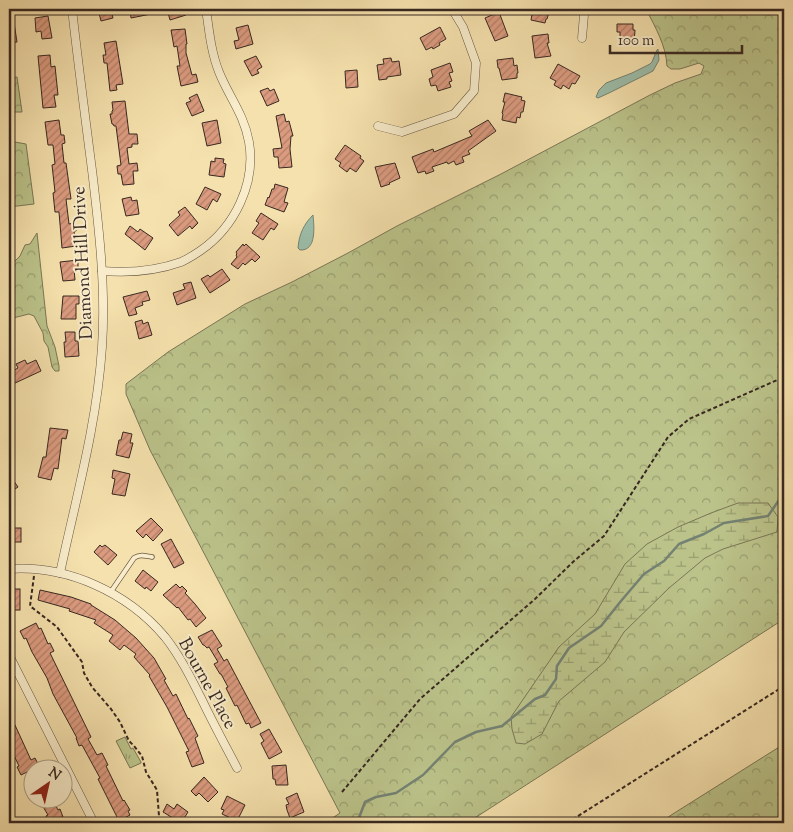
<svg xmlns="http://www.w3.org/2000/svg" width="793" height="832" viewBox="0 0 793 832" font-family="'Sorts Mill Goudy',serif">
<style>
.forest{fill:url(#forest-crowns);stroke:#7a7656}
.wetland{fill:url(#wetland-marsh);stroke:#7a7656}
.park{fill:url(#park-tufts);stroke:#7a7656}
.water{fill:#9cbeaa;stroke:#748273}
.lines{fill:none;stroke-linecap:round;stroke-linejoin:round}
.stream{stroke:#748273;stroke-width:2.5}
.building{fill:url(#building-hatch);stroke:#382821}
.service-casing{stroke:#675644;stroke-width:5.5}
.minor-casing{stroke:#675644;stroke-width:9}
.path{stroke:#382821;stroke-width:2;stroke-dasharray:4 2.5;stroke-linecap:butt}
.service{stroke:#f8ecca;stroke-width:4}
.minor{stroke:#f8ecca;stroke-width:8}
.labels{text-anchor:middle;stroke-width:4;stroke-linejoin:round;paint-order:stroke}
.street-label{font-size:18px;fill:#382821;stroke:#f8ecca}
</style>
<defs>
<pattern id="forest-crowns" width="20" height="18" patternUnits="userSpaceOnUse" patternTransform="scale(1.25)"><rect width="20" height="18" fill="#bbc38a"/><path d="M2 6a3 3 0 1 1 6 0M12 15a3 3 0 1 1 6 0" fill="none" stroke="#999e70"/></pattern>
<pattern id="wetland-marsh" width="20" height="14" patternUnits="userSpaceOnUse" patternTransform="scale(1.25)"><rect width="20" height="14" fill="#bbc38a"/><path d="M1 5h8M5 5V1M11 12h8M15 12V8" fill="none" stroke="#999e70"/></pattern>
<pattern id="park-tufts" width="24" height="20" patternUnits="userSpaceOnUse" patternTransform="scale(1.25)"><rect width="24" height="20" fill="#bbc38a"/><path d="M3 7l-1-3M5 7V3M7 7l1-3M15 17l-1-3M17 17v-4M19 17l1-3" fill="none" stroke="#999e70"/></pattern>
<pattern id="building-hatch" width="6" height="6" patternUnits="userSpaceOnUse" patternTransform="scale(1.25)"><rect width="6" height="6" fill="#db9b7f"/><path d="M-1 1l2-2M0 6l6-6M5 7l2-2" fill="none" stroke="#b37e68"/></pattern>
</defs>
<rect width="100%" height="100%" fill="#f5e1ad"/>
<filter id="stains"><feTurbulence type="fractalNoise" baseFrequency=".004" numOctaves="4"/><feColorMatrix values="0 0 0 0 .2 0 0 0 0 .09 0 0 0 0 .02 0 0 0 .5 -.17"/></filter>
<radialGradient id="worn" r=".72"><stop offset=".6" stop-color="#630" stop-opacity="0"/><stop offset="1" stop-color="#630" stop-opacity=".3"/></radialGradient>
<g class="forest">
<path d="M646 9H784V619L467 823H325L340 813 150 450 126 394V384L168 352 245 304 292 282 348 253 397 226 501 174 650 95 675 83 701 74 704 66 699 63 680 69H671L667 66C666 45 655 27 646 9Z"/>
<path d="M17 77 22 112H15L9 110V78Z"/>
<path d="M9 141 26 144 34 204 9 207Z"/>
<path d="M37 233 47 326 55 347 59 366V371H55L52 367 48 347 44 341 43 333 34 316 29 314 9 319V263L14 262 20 256 25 245 30 244Z"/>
<path d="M784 744V823H659L676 812Z"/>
</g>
<path class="wetland" d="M738 503H768L778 517 777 532 723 549 705 558 669 588 624 632 605 662 559 701 542 734 525 744 516 743 512 729 511 717 559 647 595 614 625 564 647 544 678 527 711 513Z"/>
<path class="park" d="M125 737 131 749 133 748 141 762V763L130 768 116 741Z"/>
<g class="water">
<path d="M658 49 659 60 653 71 611 92 598 98 596 97 599 90 606 83 632 73 650 64 652 62 657 50Z"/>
<path d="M313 215C314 226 317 251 300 250L298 248C299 234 304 224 313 215Z"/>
</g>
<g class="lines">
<path class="stream" d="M357 823 365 802 376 797 396 793 423 775 455 742 476 732 502 726 535 699 545 695 556 679 557 666 569 648 601 626 621 601 644 574 664 561 679 544 704 534 724 523 768 516 779 500 784 490"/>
</g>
<g class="building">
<path d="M98 9H111L113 18 101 21Z"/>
<path d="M130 9H160L161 12 131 18Z"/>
<path d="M167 9H184L186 15 170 20Z"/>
<path d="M533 9H550L547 19H546L545 23 531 20Z"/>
<path d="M499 12 508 36 495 41 485 18Z"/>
<path d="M13 16 17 42 9 43V17Z"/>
<path d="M48 16 52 38 42 39 41 31 36 32 35 18Z"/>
<path d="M617 24H633V30H635L634 44H620V32H617Z"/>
<path d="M248 25 253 44 236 49 234 41 239 40 236 28Z"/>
<path d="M440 27 446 39 439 43 440 45 433 49 432 47 426 50 420 38Z"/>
<path d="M185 29 187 44H186V53L192 75 196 74 198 82 181 86 177 66H180L177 46 174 47 171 30Z"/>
<path d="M548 34 549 43H547L551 56 535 58 532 36Z"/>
<path d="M116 41 123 84 116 85 117 90 110 91 107 63H104L103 55H106L104 43Z"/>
<path d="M50 55 51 67 55 66 58 95H54L56 107 43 108 38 56Z"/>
<path d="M256 56 262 67 257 70 259 73 252 76 244 61Z"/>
<path d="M391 58 392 62 399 61 401 75 387 77V79L379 80 377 65 384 64 383 59Z"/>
<path d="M513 58 514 66 517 65 518 73H517V78L502 80 499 68H498L497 60Z"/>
<path d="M450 63 453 72 449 73 452 81 449 82 451 87 438 91 436 85 431 86 429 79 433 77 431 70Z"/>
<path d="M558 64 580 76 575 84 572 83 569 89 563 85 561 89 554 85 556 81 550 78Z"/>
<path d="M357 70 358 87 346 88 345 71Z"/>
<path d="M268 88 270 91 274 89 279 101 267 106 260 91Z"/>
<path d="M505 93 522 97 521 100 525 101 523 112H521L520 118 517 117 516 123 502 120 503 114 502 113 505 102H503Z"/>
<path d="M197 94 204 111 192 116 186 103 191 101 189 98Z"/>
<path d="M125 101 129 134H137L138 144H132V147L127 148 129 164 137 163 138 171H133L134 184 123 185 121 174H118L117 166 121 165 116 126H114L113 124H112L110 114H112V111L113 110 112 102Z"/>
<path d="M284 114 286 122 289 121 293 136H291L290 149 292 167 279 168 278 157H274L273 149 282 148 276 116Z"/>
<path d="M59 120 61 135H64L65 143 62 144 64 163H66L71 199H66L69 224 75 223 76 231H74L76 246 62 248 59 212H55L53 193 55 192 52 165 55 164 53 145H48L45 122Z"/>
<path d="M217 120 221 143 207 146 202 123Z"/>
<path d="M488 120 496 131 468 151 470 154 462 157 464 162 456 165 454 161 448 164 447 162 432 167 434 171 426 174 425 171 418 173 412 157 433 149 434 152 472 136 469 131Z"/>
<path d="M345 145 361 156 360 158 364 161 356 172 350 168 347 172 339 166 341 163 335 159Z"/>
<path d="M215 158 224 159 223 163 226 164 224 177 209 175 211 161 215 162Z"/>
<path d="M395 163 400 178 389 183 390 184 381 187 375 167Z"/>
<path d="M275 184 288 188 284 202 288 203 284 212 265 205 268 197 269 198 272 189H274Z"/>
<path d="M205 187 221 194 217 202 213 199 207 210 196 204Z"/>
<path d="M131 197 132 201 137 200 139 214 126 216 122 199Z"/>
<path d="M185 207 198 223 192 229 190 226 178 236 169 225 180 215 178 212Z"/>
<path d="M261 213 278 224 274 230 271 228 263 240 252 233 259 223 256 221Z"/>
<path d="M130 226 138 232 140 229 153 238 145 250 125 234Z"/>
<path d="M243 244 244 246 246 244 260 257 255 262 252 259 245 265 243 263 238 269 231 264 237 257 236 255 237 254 236 252Z"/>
<path d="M78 260V268L74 269 75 280 63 281 60 262Z"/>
<path d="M222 269 230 280 210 293 201 279 208 275 210 277Z"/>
<path d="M191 282 196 298 177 305 173 293 185 289 183 284Z"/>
<path d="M147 291 150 300 142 302 143 305 135 308 137 314 129 316 123 297Z"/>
<path d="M63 296H79V304H76V319H61Z"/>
<path d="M142 320 143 324 148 322 152 335 139 339 135 322Z"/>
<path d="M65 332H75V341H78L79 356 65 357 64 342H66Z"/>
<path d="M25 360 27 364 36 360 41 371 13 384 9 373 18 368 16 364Z"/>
<path d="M50 428 68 430 66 439 62 438 58 469 54 468 51 480 38 477 43 457H46Z"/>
<path d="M123 432 132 434 130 443H133L129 458 116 455 119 440H121Z"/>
<path d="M113 470 130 474 125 496 112 494 115 479 112 478Z"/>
<path d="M9 474 18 487 9 493Z"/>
<path d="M151 518 163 530 153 541 146 534 143 538 136 531Z"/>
<rect x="9" y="528" width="12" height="14"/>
<path d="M171 539 184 563 174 568 161 544Z"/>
<path d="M100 545 102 547 105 545 117 555 108 565 94 552Z"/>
<path d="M143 570 158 582 151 591 146 587 145 589 135 581Z"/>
<path d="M176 584 180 588 182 586 187 591 185 593 195 604 206 618 196 627 190 619 188 620 178 607 177 608 163 595Z"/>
<rect x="9" y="589" width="11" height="21"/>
<path d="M40 590 71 597 91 604V605L115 620 136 638 154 658 166 679 164 680 173 696 176 694 188 719 189 718 198 736 195 738 204 763 192 767 186 752 189 751 167 707 149 676 150 675 134 657 136 654 124 645 120 650 109 641 113 635 94 623 96 620 69 611 70 609 38 600Z"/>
<path d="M36 623 39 629 41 628 48 644 50 643 54 651 50 653 91 737 88 739 97 755 102 753 108 765 106 766 123 801 124 800 130 810 128 811 130 815 119 821 98 779 100 778 82 745 79 746 76 738H77L53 694 47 678 32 652 26 638 24 639 20 631Z"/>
<path d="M212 630 222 646 217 649 224 661 227 659 261 723 251 728 249 723 246 724 237 705 235 706 226 688 228 687 221 674H220L214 664 218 662 209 647 207 648 204 645H203L198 637Z"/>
<path d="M9 712 31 760 35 758 41 770H32V783L27 772 21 775 17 767 19 766 9 745Z"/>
<path d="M269 729 282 752 269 759 261 743 264 741 260 734Z"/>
<path d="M286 765 288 785H276L275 779H273L272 766Z"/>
<path d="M204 777 218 792 208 802 199 793 196 796 191 791Z"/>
<path d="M297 793 304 812 290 818 287 810 286 805 289 804 286 798Z"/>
<path d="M227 796 245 805 237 821 222 814 224 810 221 809Z"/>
<path d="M39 800H53L58 810 60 809 63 817 61 818 63 823H49L46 816 48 815Z"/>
<path d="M167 804 174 809 177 804 188 812 181 823 163 812Z"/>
</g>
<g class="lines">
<g class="service-casing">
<path id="service" d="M110 593 134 558C140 554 145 556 152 557"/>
</g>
<g class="minor-casing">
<g id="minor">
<path d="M581 9 584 15 582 38"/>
<path d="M378 126 402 132 454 114 474 91 476 63 463 27 452 9"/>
<path d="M102 271C128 273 156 271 181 262 188 259 194 255 200 251 235 227 256 183 249 142 244 114 229 97 219 72 211 52 209 30 206 9"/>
<path d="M9 569C67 565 127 592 165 637 180 656 191 678 202 700 213 723 225 745 237 768"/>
<path d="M60 573C76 498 97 424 102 347 106 289 99 228 92 170 85 116 78 62 72 9"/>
<path d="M9 655 94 823"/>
</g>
</g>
<g class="path">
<path d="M34 576 30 606 57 627 82 662 84 673 92 687 111 709 120 722 129 741 134 746 142 756 146 772 157 790 159 816 162 823"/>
<path d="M342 792 420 699 535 599 574 561 604 536 668 437 689 419 784 377"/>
<path d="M567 823 784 686"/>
</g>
<use href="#service" class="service"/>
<use href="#minor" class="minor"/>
</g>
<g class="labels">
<g class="street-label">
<text transform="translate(82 263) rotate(-93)" y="6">Diamond Hill Drive</text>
<text transform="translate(208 683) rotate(61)" y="6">Bourne Place</text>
</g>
</g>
<rect width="793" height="832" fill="none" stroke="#f5e1ad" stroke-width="30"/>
<rect x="10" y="10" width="773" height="812" fill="none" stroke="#382821" stroke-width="2.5"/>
<rect x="15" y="15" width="763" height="802" fill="none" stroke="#382821"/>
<g transform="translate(48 784) rotate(34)"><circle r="24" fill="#f8ecca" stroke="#ab9e86"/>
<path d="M0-4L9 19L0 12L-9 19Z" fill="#8f2418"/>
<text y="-8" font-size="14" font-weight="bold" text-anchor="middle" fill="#382821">N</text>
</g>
<path d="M610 45v8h132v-8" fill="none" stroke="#382821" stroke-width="2.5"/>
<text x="618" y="45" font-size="15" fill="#382821" stroke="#f8ecca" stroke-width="4" paint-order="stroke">100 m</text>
<rect width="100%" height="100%" filter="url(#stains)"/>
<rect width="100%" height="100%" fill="url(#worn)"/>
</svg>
